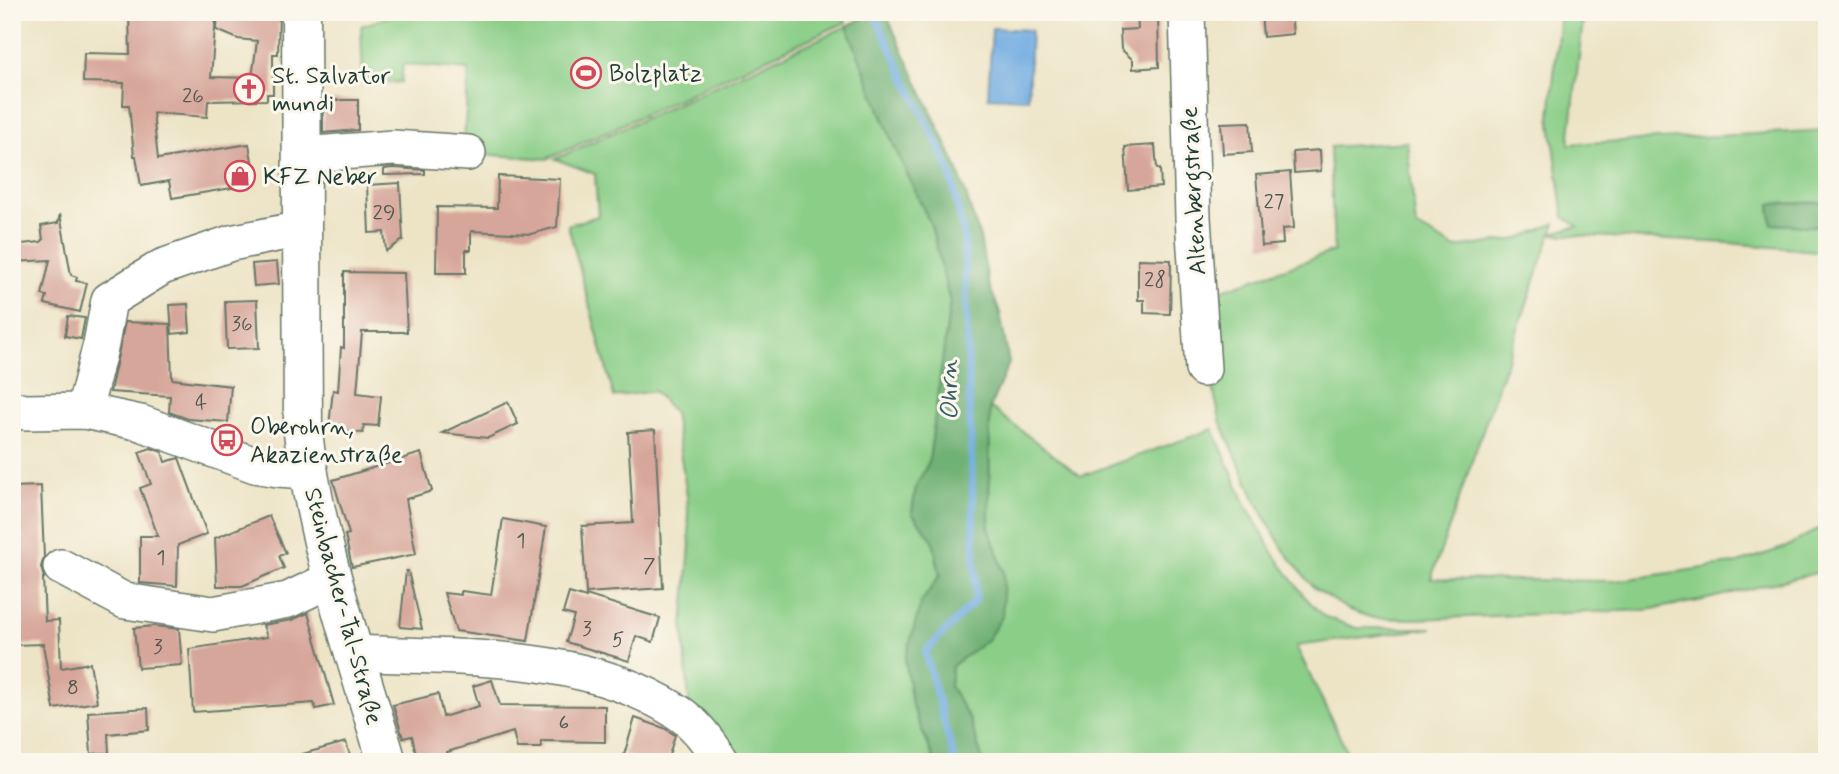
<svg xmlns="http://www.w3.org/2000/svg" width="1839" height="774" viewBox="0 0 1839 774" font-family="Mynerve,sans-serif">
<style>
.green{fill:#8ace87;stroke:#54865e;stroke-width:2}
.forest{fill:#6fb174;stroke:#477754;stroke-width:2}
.water{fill:#70abe1;stroke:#48748a;stroke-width:2}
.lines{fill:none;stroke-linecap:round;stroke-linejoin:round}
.stream{stroke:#70abe1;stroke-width:7}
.building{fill:#d7a69a}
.minor-casing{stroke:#677767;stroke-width:38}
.major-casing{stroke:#677767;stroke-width:41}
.minor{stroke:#fff;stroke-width:35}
.major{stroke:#fff;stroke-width:38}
.labels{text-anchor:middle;stroke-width:6;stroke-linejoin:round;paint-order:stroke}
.number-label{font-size:21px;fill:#4d574e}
.poi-label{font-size:24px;fill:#1f3d34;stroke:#fbf7ec;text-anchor:start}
.street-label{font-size:24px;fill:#1f3d34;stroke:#fbf7ec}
.water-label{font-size:26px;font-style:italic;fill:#375e68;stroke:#fbf7ec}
</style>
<rect width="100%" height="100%" fill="#fbf7ec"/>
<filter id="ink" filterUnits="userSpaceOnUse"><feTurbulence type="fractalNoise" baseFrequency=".0143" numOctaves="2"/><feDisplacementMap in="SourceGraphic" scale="14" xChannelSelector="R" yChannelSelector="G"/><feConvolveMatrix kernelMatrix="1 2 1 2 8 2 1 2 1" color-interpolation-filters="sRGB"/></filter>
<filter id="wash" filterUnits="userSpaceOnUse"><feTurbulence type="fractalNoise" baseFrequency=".00686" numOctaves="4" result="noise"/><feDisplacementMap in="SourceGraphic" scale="28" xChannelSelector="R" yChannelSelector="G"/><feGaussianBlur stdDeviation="1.57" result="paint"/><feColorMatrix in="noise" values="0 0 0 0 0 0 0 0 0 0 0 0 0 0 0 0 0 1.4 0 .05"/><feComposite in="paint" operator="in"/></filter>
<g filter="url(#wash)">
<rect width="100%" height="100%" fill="#ede4c6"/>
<g class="green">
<path d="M402 12H842L846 22 547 159 468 153 464 140 469 70 403 64 401 82 363 84 361 26Z"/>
<path d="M1560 12H1584L1569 144 1827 130V202L1770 204 1772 224 1827 227V252L1729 243 1551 234 1431 579 1615 581 1738 563 1786 547 1827 524V573H1816L1699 601 1646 610 1416 619 1373 618 1347 609 1313 587 1283 549 1256 501 1221 423 1209 371 1206 296 1334 251 1330 147 1407 142 1416 226 1455 248 1519 239 1555 223 1552 233 1578 226 1564 217 1550 117Z"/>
<path d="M847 26 895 148 931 225 950 302 929 462 916 486 912 513 933 540 940 575 921 603 912 705 935 762H732L689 702 683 626 690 545 687 496 674 413 654 391 614 397 568 225 598 216 595 174 555 159Z"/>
<path d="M990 407 1081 476 1213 429 1246 505 1274 554 1305 597 1323 616 1356 628H1432L1296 646 1352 762H983L970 720 950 686 952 666 987 640 1004 573 989 528Z"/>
</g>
<g class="forest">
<path d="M874 12H885L957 167 980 238 988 282 1000 313 1009 363 990 407 989 528 1004 573 1002 617 987 640 952 666 950 686 970 720 983 762H935L912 705 905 659 921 603 940 575 933 540 912 513 916 486 929 462 950 302 931 225 895 148 847 26Z"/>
<path d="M1827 202V227L1772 224 1770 204Z"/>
</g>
<path class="water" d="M992 28 1031 30 1028 99 988 97Z"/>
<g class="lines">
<path class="stream" d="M873 12 949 168 964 236 976 600 925 652 955 762"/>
</g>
<g id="blocks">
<g class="building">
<path d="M129 12H174L216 16 211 77 252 78 257 41 238 39 217 30 218 12H279L278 54H273V94H267V100L208 101 207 117 153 113 158 159 249 144 256 184 172 198 169 181 141 186 136 156H134L129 105H123L124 83 83 82 84 53 130 54Z"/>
<path d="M1137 12H1158L1159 67 1133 69V60L1121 49 1120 30 1138 29Z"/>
<path d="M1261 12H1291L1293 34 1263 37Z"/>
<path d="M323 100H358V130L323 133Z"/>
<path d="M1250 122 1252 152 1223 154 1221 123Z"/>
<path d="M1155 145 1157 169H1160L1161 187 1128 190 1125 147Z"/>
<path d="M1320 150 1321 171 1294 173 1293 152Z"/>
<path d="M393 168 425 170V174L384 175V169Z"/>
<path d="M1290 172 1294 228 1282 229 1283 244 1262 246 1256 175Z"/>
<path d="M498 176 560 179 557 227 531 234 471 231V250H466V273H436L437 207 497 208Z"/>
<path d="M400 183 403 240 386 251 384 232 369 233 367 185Z"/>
<path d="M60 214 71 275 77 277 76 281 87 283 80 312 45 304 47 296 42 295 50 260 12 262V245L41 242 43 240 41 226 58 223Z"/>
<path d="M1138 259 1171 260 1170 314 1144 313V300H1138Z"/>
<path d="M277 262 279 284 254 286 252 264Z"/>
<path d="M344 272 404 273 407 332H362L357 393 381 396 378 426 364 425 363 433 341 431V428L329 426 333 390 338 391 341 347 344 348Z"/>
<path d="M257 300 259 348 227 349 225 301Z"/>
<path d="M188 304 190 332 172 334 170 305Z"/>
<path d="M68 316 85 318 81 339 65 336Z"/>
<path d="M125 322 170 324 172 379 231 386 228 422 188 419 169 412 170 396 110 392Z"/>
<path d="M508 402 518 424 488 438 442 433Z"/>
<path d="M655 430 663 588 586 593 582 526 633 523 628 432Z"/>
<path d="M151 448 162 452 165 462 179 458 207 534 178 545 177 586 140 583V536H158L140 488 151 484 139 452Z"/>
<path d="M421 453 432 491 406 499 416 554 352 567 345 535 349 534 333 480Z"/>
<path d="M41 486 44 557 41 567 44 578H43L45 621 59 620 61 668 90 663 97 702 54 709 43 644 12 645V487Z"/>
<path d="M269 516 286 553 279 556 284 568 242 586H217L215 538Z"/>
<path d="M503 519 546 527 528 641 456 631 444 593 461 595V591L491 595Z"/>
<path d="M406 571H408L422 629 400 627Z"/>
<path d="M569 593 586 598V595L660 618 653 642 636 636 629 661 566 642 574 616 563 613Z"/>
<path d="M308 613 334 705 316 709 314 703 193 712 189 649 267 637 263 625 292 620Z"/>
<path d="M154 626 179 629 182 665 138 668 134 628Z"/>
<path d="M492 680 500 705 605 706V742L541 741V748H517L513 732 447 752 449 762H418L412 736 403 738 393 705 438 694 443 717 479 706 473 686Z"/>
<path d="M148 708 149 730 108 734 109 753 91 754 88 712Z"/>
<path d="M635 718 664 728 675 735 667 762H646L624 755Z"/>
<path d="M346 742 352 762H296L295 756Z"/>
</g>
</g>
</g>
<g filter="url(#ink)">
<use href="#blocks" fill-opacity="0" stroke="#677767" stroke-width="2"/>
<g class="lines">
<g class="minor-casing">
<g id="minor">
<path d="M1187 12 1193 218 1203 369"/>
<path d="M302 155 393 148 468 153"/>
<path d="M12 409 25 412 84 411 141 423 255 465 278 469 307 471"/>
<path d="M84 411 101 344 109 300 162 267 231 243 301 229"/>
<path d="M61 567 125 601 213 614 288 600 332 579"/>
<path d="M355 653C462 659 582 651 676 711 696 723 709 743 722 762"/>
</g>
</g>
<g class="major-casing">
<path id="major" d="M301 12 303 432C316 545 355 653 387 762"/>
</g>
<use href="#minor" class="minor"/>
<use href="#major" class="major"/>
</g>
</g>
<defs>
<g id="stadium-ring" transform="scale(1.575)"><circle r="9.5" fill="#fbf7ec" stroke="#d1495b" stroke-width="1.5"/><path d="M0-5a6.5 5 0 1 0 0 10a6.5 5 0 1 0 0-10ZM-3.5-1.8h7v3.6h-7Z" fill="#d1495b"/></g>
<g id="church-ring" transform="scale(1.575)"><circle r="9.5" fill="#fbf7ec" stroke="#d1495b" stroke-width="1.5"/><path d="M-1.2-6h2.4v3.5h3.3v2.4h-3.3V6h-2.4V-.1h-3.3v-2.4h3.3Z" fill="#d1495b"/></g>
<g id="shop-ring" transform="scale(1.575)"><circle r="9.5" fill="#fbf7ec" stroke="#d1495b" stroke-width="1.5"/><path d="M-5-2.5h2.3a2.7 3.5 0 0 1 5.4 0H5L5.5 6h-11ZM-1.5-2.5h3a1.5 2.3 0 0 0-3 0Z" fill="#d1495b"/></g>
<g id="bus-ring" transform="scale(1.575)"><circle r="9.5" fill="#fbf7ec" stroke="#d1495b" stroke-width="1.5"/><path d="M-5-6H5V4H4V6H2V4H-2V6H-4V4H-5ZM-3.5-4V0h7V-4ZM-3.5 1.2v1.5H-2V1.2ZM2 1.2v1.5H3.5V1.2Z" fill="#d1495b"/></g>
</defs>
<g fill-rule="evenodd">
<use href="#stadium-ring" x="586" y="73"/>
<use href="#church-ring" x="249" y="89"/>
<use href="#shop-ring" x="240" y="176"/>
<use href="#bus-ring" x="227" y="440"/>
</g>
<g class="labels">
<g class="number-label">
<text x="193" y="102">26</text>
<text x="1274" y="208">27</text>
<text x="384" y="219">29</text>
<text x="1155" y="286">28</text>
<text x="242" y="330">36</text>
<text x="201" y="409">4</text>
<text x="521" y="547">1</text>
<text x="161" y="564">1</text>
<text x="649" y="572">7</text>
<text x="587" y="635">3</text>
<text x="618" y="646">5</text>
<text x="158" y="653">3</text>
<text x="73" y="694">8</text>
<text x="564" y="729">6</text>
</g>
<g class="poi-label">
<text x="609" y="81">Bolzplatz</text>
<text x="272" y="83">St. Salvator<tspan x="272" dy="28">mundi</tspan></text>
<text x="263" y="184">KFZ Neber</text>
<text x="250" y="434">Oberohrn,<tspan x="250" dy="28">Akazienstraße</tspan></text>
</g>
<g class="street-label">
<text transform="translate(1193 191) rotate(-93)" y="8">Altenbergstraße</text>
<text transform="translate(344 606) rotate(75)" y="8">Steinbacher-Tal-Straße</text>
</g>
<g class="water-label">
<text transform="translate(948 390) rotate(-92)" y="9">Ohrn</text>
</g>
</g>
<rect width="1839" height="774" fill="none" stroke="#fbf7ec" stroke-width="42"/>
</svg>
